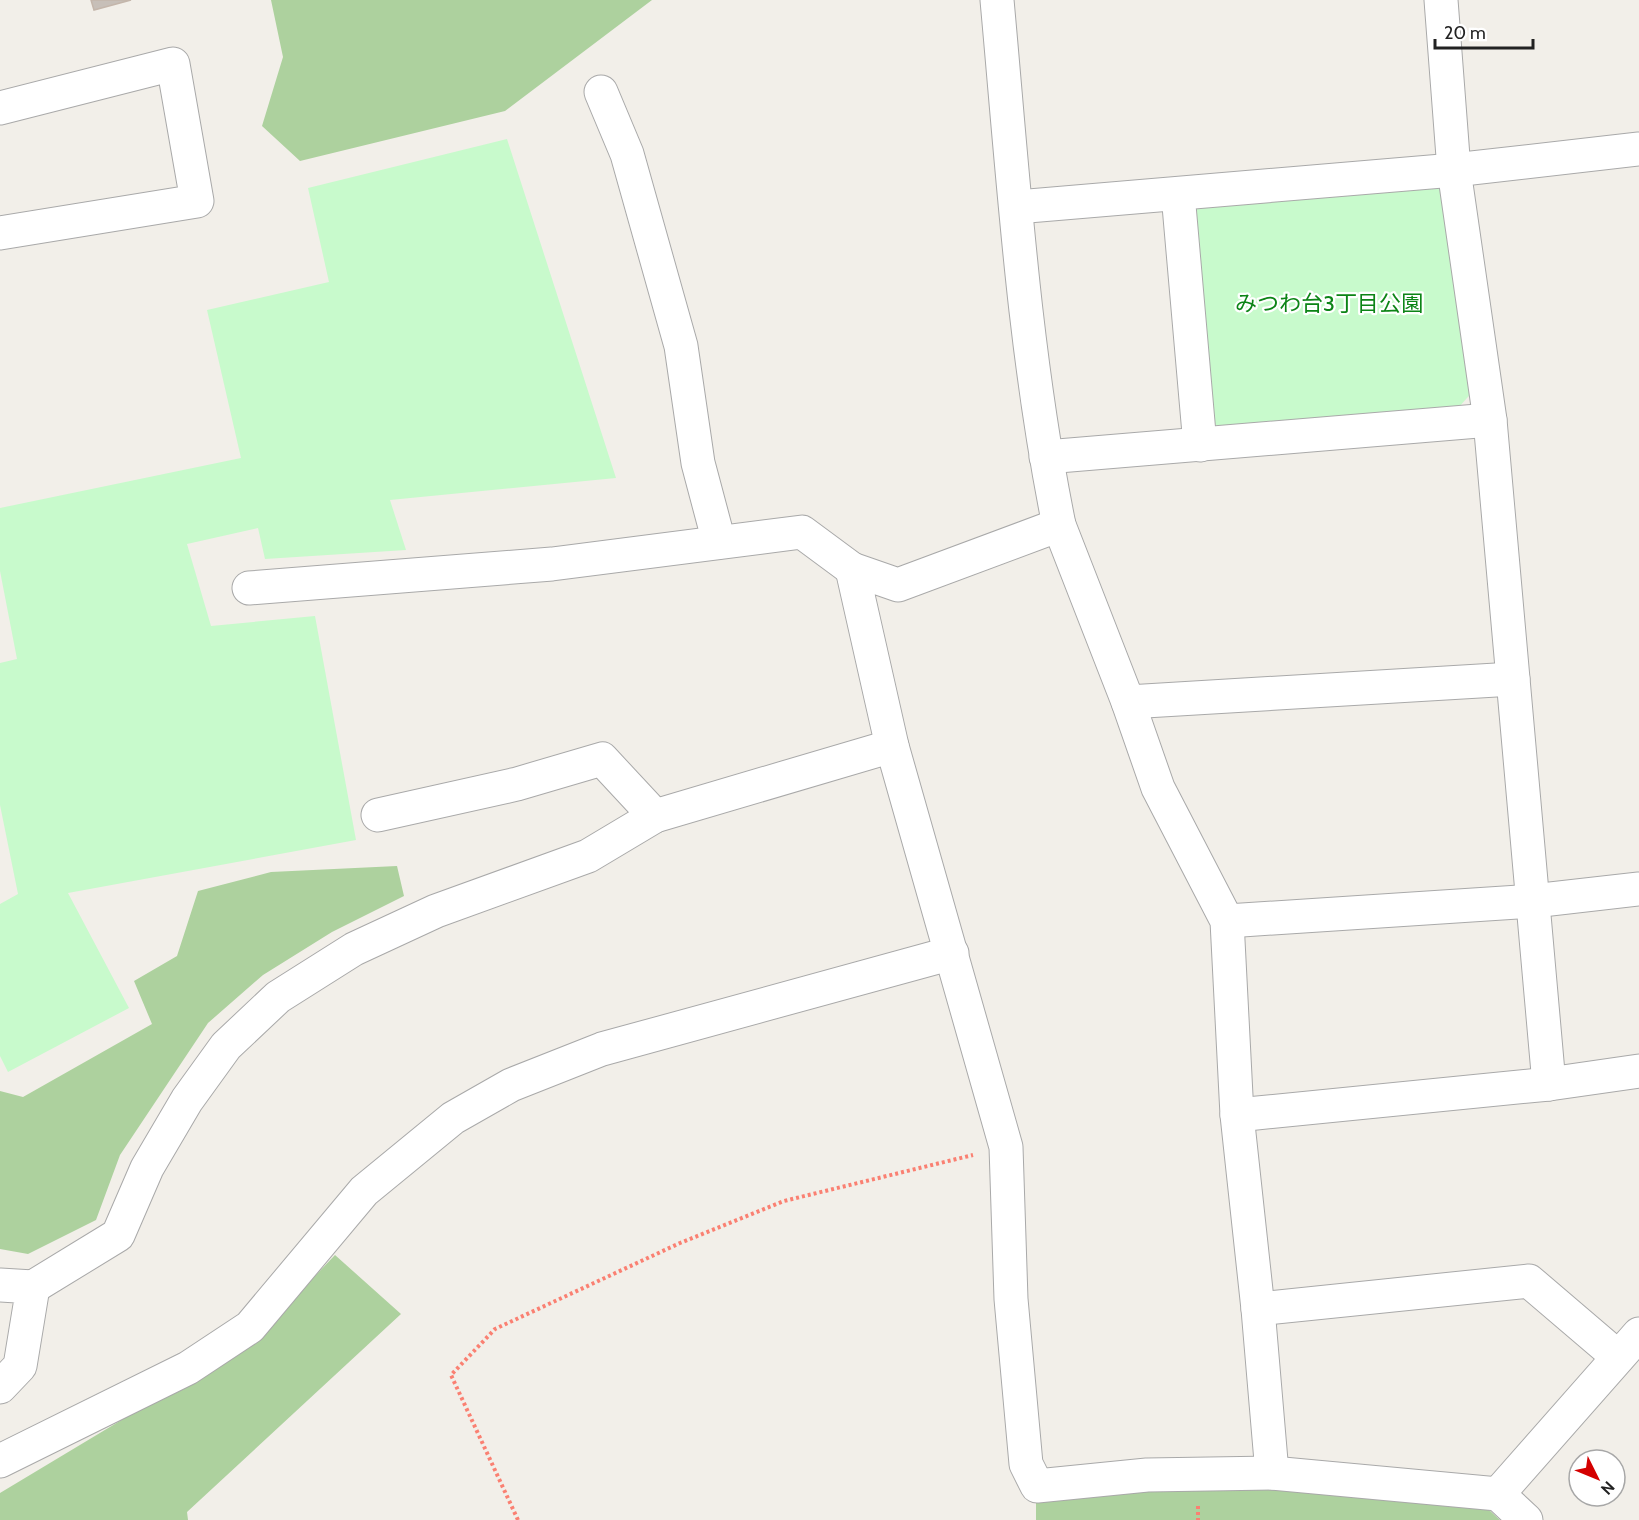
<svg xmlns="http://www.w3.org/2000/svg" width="1639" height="1520" viewBox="0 0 1639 1520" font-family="Cabin,'Noto Sans JP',sans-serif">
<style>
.forest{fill:#add19e}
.park{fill:#c8facc}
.building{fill:#c7bfb8;stroke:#c4b6ab;stroke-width:1.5}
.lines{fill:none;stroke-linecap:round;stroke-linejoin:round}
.minor-casing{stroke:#a9a9a9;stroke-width:35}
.path{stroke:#fa8072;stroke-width:4;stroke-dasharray:3 3;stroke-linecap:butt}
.minor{stroke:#fff;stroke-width:33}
.labels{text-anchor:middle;stroke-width:4.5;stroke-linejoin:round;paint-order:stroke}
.park-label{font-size:22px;fill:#0c8416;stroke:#fff}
</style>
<rect width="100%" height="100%" fill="#f2efe9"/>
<g class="forest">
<path d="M271 0H652L505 111 300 161 262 126 283 57Z"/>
<path d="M397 866 404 896 332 932 263 975 208 1023 120 1155 96 1220 28 1254 0 1249V1091L23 1097 152 1024 134 981 177 956 198 891 271 872Z"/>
<path d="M335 1255 401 1314 187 1512 188 1520H0V1493L253 1341Z"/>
<path d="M1144 1486H1271L1488 1509 1500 1520H1036V1499Z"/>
</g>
<g class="park">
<path d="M507 139 616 478 390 500 406 550 265 559 258 528 187 544 211 626 315 616 356 840 68 893 129 1008 8 1072 0 1056V904L18 894 0 805V663L17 659 0 571V508L241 458 207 310 329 282 308 188Z"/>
<path d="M1443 177 1477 387 1458 408 1218 427 1205 413 1188 215 1199 201Z"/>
</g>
<path class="building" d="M91 0H131L94 10Z"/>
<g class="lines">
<g class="minor-casing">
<g id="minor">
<path d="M997 0C1013 175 1024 353 1059 525L898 585 852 569 892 746 1006 1147 1011 1299 1026 1464 1037 1486 1147 1475 1272 1473 1498 1494 1526 1520"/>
<path d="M1441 0 1454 170 1490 420 1549 1084"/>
<path d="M601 92 627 154 681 346 698 463 719 542"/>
<path d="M0 108 173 64 197 201 0 233"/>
<path d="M1178 194 1200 445"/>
<path d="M1016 207 1454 170 1639 149"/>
<path d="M1046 457 1490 420"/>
<path d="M1059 525 1128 702 1158 788 1227 921 1237 1115 1258 1309 1272 1473"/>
<path d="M249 588 552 564 802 532 852 569"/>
<path d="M1128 702 1513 679"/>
<path d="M378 815 517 784 602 759 655 816"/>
<path d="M1227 921 1533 901 1639 889"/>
<path d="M1237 1115 1549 1084 1639 1071"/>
<path d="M0 1285 33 1287 20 1366 0 1387"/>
<path d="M33 1287 118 1235 147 1168 187 1100 226 1046 278 997 354 949 436 911 588 856 655 816 892 746"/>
<path d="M1258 1309 1529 1281 1618 1357"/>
<path d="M0 1461 188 1368 250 1327 364 1191 453 1118 511 1085 602 1049 952 953"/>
<path d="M1498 1494 1639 1334"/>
</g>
</g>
<g class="path">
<path d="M1198 1506V1520"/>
<path d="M518 1520 451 1375 495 1329 680 1243 784 1201 973 1155"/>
</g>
<use href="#minor" class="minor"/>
</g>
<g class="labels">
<g class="park-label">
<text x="1329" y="311">みつわ台3丁目公園</text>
</g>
</g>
<g transform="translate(1597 1478) rotate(133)"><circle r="28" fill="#ffffff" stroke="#a7a7a7" stroke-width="1.5"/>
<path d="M0-4.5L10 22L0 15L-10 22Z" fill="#d40000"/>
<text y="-9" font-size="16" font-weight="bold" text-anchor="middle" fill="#222222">N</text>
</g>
<path d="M1435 39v9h98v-9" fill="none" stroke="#222222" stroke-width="3"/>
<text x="1444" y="39" font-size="18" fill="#222222" stroke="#ffffff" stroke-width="4.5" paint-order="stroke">20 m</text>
</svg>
